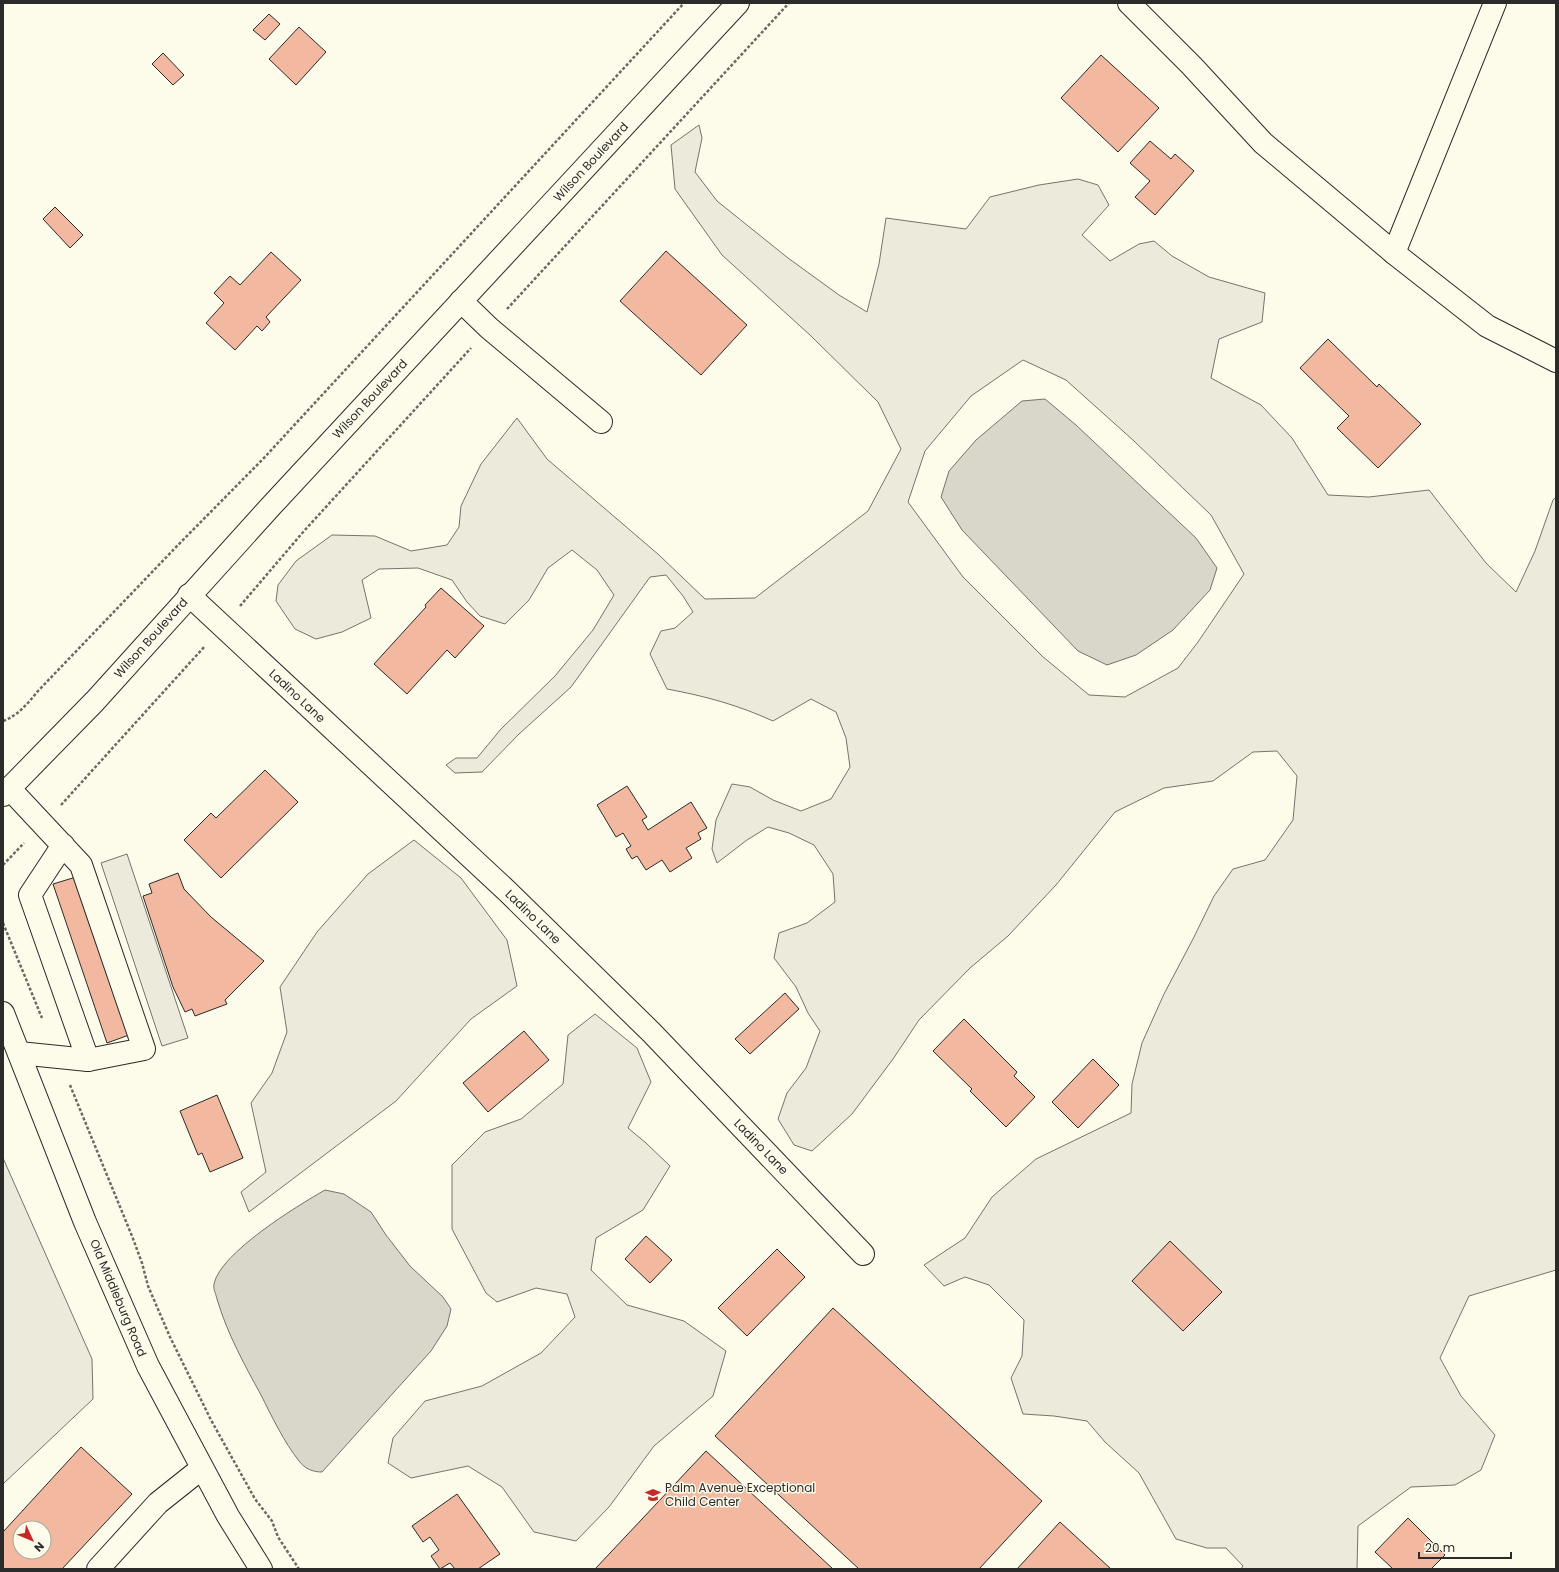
<svg xmlns="http://www.w3.org/2000/svg" width="1559" height="1572" viewBox="0 0 1559 1572" font-family="Poppins,sans-serif">
<style>
.green{fill:#ecebdb;stroke:#74746e;fill-rule:evenodd}
.parking{fill:#eceadb;stroke:#74746e}
.water{fill:#d8d7c9;stroke:#74746e}
.building{fill:#f2b8a0;stroke:#2b2b2b;fill-rule:evenodd}
.lines{fill:none;stroke-linecap:round;stroke-linejoin:round}
.minor-casing{stroke:#2b2b2b;stroke-width:24}
.major-casing{stroke:#2b2b2b;stroke-width:24}
.path{stroke:#6a6964;stroke-width:2.5;stroke-dasharray:3 2;stroke-linecap:butt}
.minor{stroke:#fdfbea;stroke-width:22}
.major{stroke:#fdfbea;stroke-width:22}
.labels{text-anchor:middle;stroke-width:3;stroke-linejoin:round;paint-order:stroke}
.street-label{font-size:12px;fill:#2b2b2b;stroke:#fdfbea}
.poi-label{font-size:12px;fill:#2b2b2b;stroke:#fdfbea;text-anchor:start}
</style>
<rect width="100%" height="100%" fill="#fdfbea"/>
<g class="green">
<path d="M699 125 702 138 695 172 717 201 788 258 839 295 867 312 879 264 886 218 966 229 990 197 1039 185 1078 179 1098 185 1109 205 1082 235 1110 261 1139 244 1154 241 1172 256 1209 277 1265 293 1262 322 1219 339 1211 378 1261 405 1292 438 1328 495 1369 497 1429 490 1486 563 1516 592 1535 551 1553 500 1556 497V1270L1469 1296 1440 1358 1461 1396 1495 1435 1481 1470 1455 1485 1411 1487 1358 1526 1357 1569H1241L1243 1566 1226 1548H1207L1176 1539 1139 1473 1105 1442 1087 1421 1054 1416 1023 1414 1011 1378 1022 1356 1024 1320 989 1285 965 1277 944 1286 924 1265 965 1238 992 1197 1036 1159 1131 1113 1132 1084 1142 1043 1164 994 1193 939 1214 896 1233 869 1265 860 1293 820 1297 776 1277 751 1253 752 1213 781 1164 788 1115 812 1056 885 1008 936 970 968 919 1020 893 1059 852 1114 812 1151 794 1145 778 1119 787 1093 806 1068 820 1031 808 1013 796 987 774 958 779 933 807 923 835 902 833 874 814 845 789 833 768 827 747 840 717 863 712 849 716 820 732 784 750 787 773 800 801 811 831 799 850 767 846 738 836 712 811 699 773 721C738 705 705 696 667 689L650 654 661 631 675 628 693 612 683 596 666 575 650 577 571 687 519 734 482 772 455 773 446 765 456 758H477L501 729 555 676 593 630 614 595 597 570 572 550 548 568 529 600 505 624 480 616 467 602 452 580 418 568 379 569 362 580 371 618 342 632 316 639 295 629 276 601 278 585 296 561 332 535 375 536 411 551 447 545 459 527 461 506 481 464 517 418 547 459 659 555 705 599 755 598 868 511 901 449 878 402 811 336 722 255 675 189 671 145ZM1023 360 1066 380 1134 441 1211 515 1244 574 1198 642 1178 668 1125 697 1089 695 1042 656 963 577 908 502 925 451 971 396Z"/>
<path d="M414 840 461 878 507 940 517 986 471 1019 396 1101 249 1212 241 1192 266 1172 251 1103 272 1073 287 1032 280 987 317 932 368 874Z"/>
<path d="M595 1014 637 1048 651 1082 628 1128 646 1143 670 1166 643 1210 596 1238 591 1270 627 1305 684 1321 726 1351 713 1396 654 1446 609 1507 576 1541 534 1532 502 1487 468 1466 411 1478 388 1463 393 1438 425 1401 482 1386 541 1353 575 1317 567 1294 536 1288 497 1302 486 1293 452 1229V1165L485 1132 521 1119 563 1084 568 1035Z"/>
<path d="M3 1158 92 1359 93 1399 3 1484Z"/>
</g>
<path class="parking" d="M127 854 188 1038 162 1046 101 863Z"/>
<g class="water">
<path d="M1045 399 1076 425 1196 538 1217 568 1210 590 1173 630 1136 655 1107 665 1078 651 962 530 941 497 949 471 976 440 1022 401Z"/>
<path d="M325 1190 344 1194 371 1212 386 1235 410 1266 443 1297 451 1309 447 1326 431 1351 322 1472C313 1472 305 1469 299 1461 284 1442 272 1417 261 1395 244 1364 227 1333 217 1299 216 1294 213 1289 214 1284 220 1253 297 1206 325 1190Z"/>
</g>
<g class="building">
<path d="M269 14 280 24 265 40 253 30Z"/>
<path d="M299 27 326 52 296 85 269 59Z"/>
<path d="M163 53 184 75 173 85 152 64Z"/>
<path d="M1101 55 1159 108 1118 152 1061 98Z"/>
<path d="M1150 141 1171 159 1175 154 1194 171 1155 215 1135 197 1150 181 1130 163Z"/>
<path d="M55 207 83 235 70 248 43 219Z"/>
<path d="M666 251 747 325 701 375 620 301Z"/>
<path d="M271 252 301 280 266 317 270 322 262 331 257 326 235 350 206 323 224 303 214 293 230 276 240 285Z"/>
<path d="M1328 339 1377 387 1379 384 1421 424 1378 468 1337 428 1349 416 1300 368Z"/>
<path d="M441 588 484 626 455 658 447 650 407 694 374 664 426 607 425 605Z"/>
<path d="M265 770 298 802 221 878 184 840 211 813 216 818Z"/>
<path d="M627 786 647 817 642 820 648 830 691 802 707 828 698 833 701 839 686 848 692 858 670 872 662 860 646 870 637 856 632 859 626 849 631 846 623 833 616 837 597 805Z"/>
<path d="M178 873 184 889 211 917 264 961 225 1000 227 1004 195 1016 192 1009 185 1012 173 987 143 896 152 893 149 884Z"/>
<path d="M76 877 129 1035 107 1043 53 884Z"/>
<path d="M785 993 799 1009 750 1054 735 1039Z"/>
<path d="M964 1019 1017 1072 1014 1076 1035 1097 1006 1127 970 1091 972 1089 933 1051Z"/>
<path d="M524 1031 549 1060 488 1112 463 1083Z"/>
<path d="M1093 1059 1119 1085 1078 1128 1052 1102Z"/>
<path d="M217 1095 243 1158 210 1172 202 1153 198 1155 180 1111Z"/>
<path d="M646 1236 672 1260 650 1283 625 1259Z"/>
<path d="M1170 1241 1222 1292 1183 1331 1132 1281Z"/>
<path d="M777 1249 805 1277 747 1336 718 1308Z"/>
<path d="M833 1308 1042 1501 979 1569H859L715 1436Z"/>
<path d="M81 1447 132 1494 62 1569H3V1532ZM20 1528H44V1552H20Z"/>
<path d="M706 1451 833 1569H595Z"/>
<path d="M457 1494 500 1554 478 1569H455L450 1563 440 1569 431 1556 439 1550 430 1537 423 1542 412 1526Z"/>
<path d="M1408 1518 1445 1555 1431 1569H1393L1375 1552Z"/>
<path d="M1060 1522 1111 1569H1017Z"/>
</g>
<g class="lines">
<g class="minor-casing">
<g id="minor">
<path d="M1129 3 1192 66 1263 143 1394 253 1487 326 1556 361"/>
<path d="M1394 253 1495 3"/>
<path d="M461 301 489 328 601 422"/>
<path d="M189 595 507 891 652 1033 863 1254"/>
<path d="M9 788 81 865 144 1049 88 1060 19 1053"/>
<path d="M63 845 30 895 88 1060"/>
<path d="M98 1569 158 1503 202 1468"/>
</g>
</g>
<g class="major-casing">
<g id="major">
<path d="M3 795 95 701 272 505 738 3"/>
<path d="M3 1013 85 1222 148 1366 228 1516 261 1569"/>
</g>
</g>
<g class="path">
<path d="M507 309 789 3"/>
<path d="M240 606 304 531 471 348"/>
<path d="M3 721C19 715 27 704 38 691L178 545 263 459 684 3"/>
<path d="M61 805 205 646"/>
<path d="M3 865 24 843"/>
<path d="M3 923 42 1018"/>
<path d="M70 1085 132 1236 142 1263 148 1286 170 1337 211 1420 255 1499 272 1521 278 1537 299 1569"/>
</g>
<use href="#minor" class="minor"/>
<use href="#major" class="major"/>
</g>
<defs>
<g id="school-bare" transform="scale(1.2)"><path d="M0-5L7-2L0 1L-7-2ZM-4 1L0 2.5L4 1V4Q0 6-4 4Z" fill="#c62828" stroke="#fdfbea" stroke-width="2.5" paint-order="stroke"/></g>
</defs>
<g fill-rule="evenodd">
<use href="#school-bare" x="653" y="1495"/>
</g>
<g class="labels">
<g class="street-label">
<text transform="translate(591 162) rotate(-47)" y="4">Wilson Boulevard</text>
<text transform="translate(370 399) rotate(-47)" y="4">Wilson Boulevard</text>
<text transform="translate(151 638) rotate(-48)" y="4">Wilson Boulevard</text>
<text transform="translate(297 696) rotate(43)" y="4">Ladino Lane</text>
<text transform="translate(533 917) rotate(44)" y="4">Ladino Lane</text>
<text transform="translate(761 1147) rotate(46)" y="4">Ladino Lane</text>
<text transform="translate(118 1298) rotate(67)" y="4">Old Middleburg Road</text>
</g>
<g class="poi-label">
<text x="665" y="1492">Palm Avenue Exceptional<tspan x="665" dy="14">Child Center</tspan></text>
</g>
</g>
<rect width="1559" height="1572" fill="none" stroke="#2b2b2b" stroke-width="8"/>
<g transform="translate(32 1540) rotate(134)"><circle r="19" fill="#fdfbea" stroke="#a9a89e"/>
<path d="M0-3L7 15L0 10L-7 15Z" fill="#c62828"/>
<text y="-6" font-size="11" font-weight="bold" text-anchor="middle" fill="#2b2b2b">N</text>
</g>
<path d="M1419 1552v6h92v-6" fill="none" stroke="#2b2b2b" stroke-width="2"/>
<text x="1425" y="1552" font-size="12" fill="#2b2b2b" stroke="#fdfbea" stroke-width="3" paint-order="stroke">20 m</text>
</svg>
